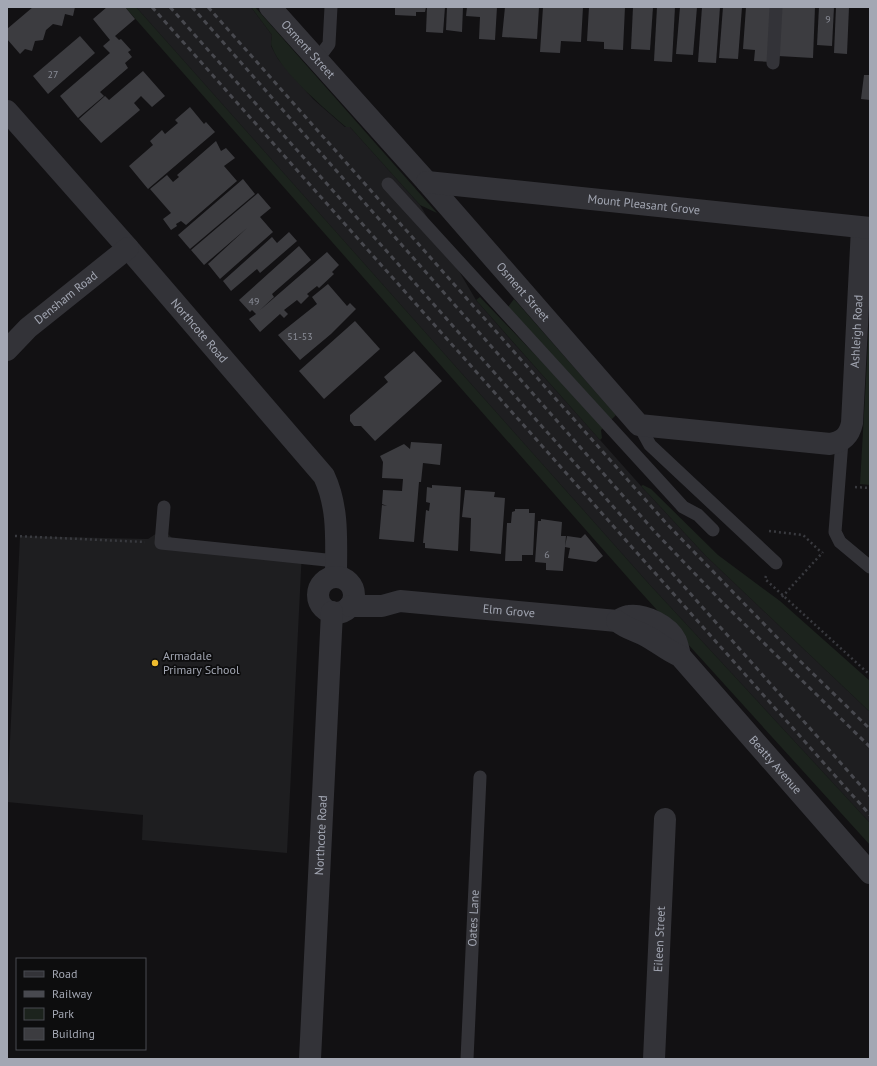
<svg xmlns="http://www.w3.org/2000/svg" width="877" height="1066" viewBox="0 0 877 1066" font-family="'PT Sans',sans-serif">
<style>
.built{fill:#1e1e20}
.green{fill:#1c231d}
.building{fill:#3c3c40}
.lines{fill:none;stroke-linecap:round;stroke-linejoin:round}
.path{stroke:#393a3f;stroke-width:2.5;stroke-dasharray:2 3;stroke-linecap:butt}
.lane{stroke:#333338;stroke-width:13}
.street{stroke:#333338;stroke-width:22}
.rail{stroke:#48494f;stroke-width:3;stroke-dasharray:5 4;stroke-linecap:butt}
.poi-dot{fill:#efbc2e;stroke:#0d0d0e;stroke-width:1.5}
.labels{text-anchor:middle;stroke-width:3.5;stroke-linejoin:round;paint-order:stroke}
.number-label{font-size:10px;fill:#898c96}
.street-label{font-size:12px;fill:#a3a7b3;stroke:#0d0d0e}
.poi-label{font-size:12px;fill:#a3a7b3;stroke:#0d0d0e;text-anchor:start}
</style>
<rect width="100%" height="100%" fill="#121113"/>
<g class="built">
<path d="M136 7H251L272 35 271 46 278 59 313 99 345 127H350L420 205 476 300 505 333 641 486 706 556 870 712V823L649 584Z"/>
<path d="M157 533H167L173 539 302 551 287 853 142 840 143 815 7 802 20 536 148 539Z"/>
</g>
<g class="green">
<path d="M125 7H136L649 584 870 823V845L637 588Z"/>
<path d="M251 7H255L437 213 420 205 350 127H346C325 109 281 72 272 47 270 44 272 39 272 35Z"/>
<path d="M480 297 604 427 601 430 602 438 600 440 476 300Z"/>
<path d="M514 299 616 415 611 420 508 307Z"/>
<path d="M870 308V485L860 484Z"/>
<path d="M643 485 651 489 718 555 780 601 870 681V712L706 556 641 486Z"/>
</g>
<g class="building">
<path d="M33 7H75L73 16 65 14 62 26 53 24 46 30 43 40 35 41 32 51 25 49 20 54 7 39V29Z"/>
<path d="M107 7H125L135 19 115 36 119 40 121 39 131 50 128 52 132 57 125 63 128 68 100 92 104 96 78 118 60 96 110 53 103 46 110 40 93 19Z"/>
<path d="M395 7H426L425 12H416V16L395 15Z"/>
<path d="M427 7H445L443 33 426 32Z"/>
<path d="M447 7H463L462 32 446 30Z"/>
<path d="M467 7H497L495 40 479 39 480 17 466 16Z"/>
<path d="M505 7H539L537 39 502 37Z"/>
<path d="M543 7H583L581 42 561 41 560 53 540 52Z"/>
<path d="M589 7H625L623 50 604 49V42L587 41Z"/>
<path d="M633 7H653L650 50 631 49Z"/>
<path d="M657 7H675L672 62 654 61Z"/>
<path d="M680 7H697L693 55 676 54Z"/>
<path d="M702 7H720L716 63 698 62Z"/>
<path d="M723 7H742L738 59 719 58Z"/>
<path d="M746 7H775L771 62 754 61 755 50 743 49Z"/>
<path d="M780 7H815L813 58 778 56Z"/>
<path d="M819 7H834L832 46 817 45Z"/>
<path d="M836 7H849L847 54 834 53Z"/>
<path d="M80 36 95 53 48 94 33 76Z"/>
<path d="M143 71 165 96 152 107 141 96 134 103 140 110 101 143 79 119 105 96 109 100Z"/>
<path d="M864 75H870V100L861 99Z"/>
<path d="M190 107 204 124 206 122 215 132 148 189 129 166 153 145 150 141 162 130 165 134 178 123 175 120Z"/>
<path d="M216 141 221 151 226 148 235 158 224 166 237 181 186 225 181 221 176 224 177 226 171 230 163 219 171 213 150 189 167 175 173 182 179 177 177 175Z"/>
<path d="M243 179 255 194 190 249 178 235Z"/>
<path d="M258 193 271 208 260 217 273 232 220 279 208 264 247 228 204 265 191 250Z"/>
<path d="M289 232 297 241 260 273 257 269 231 291 223 281 272 237 277 243Z"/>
<path d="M299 246 311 260 272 294 274 297 259 311 327 252 339 265 332 272 334 274 319 288 317 286 307 294 309 296 301 304 297 300 284 310 288 314 284 318 280 314 260 332 249 319 256 314 252 310 250 312 239 300Z"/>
<path d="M328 284 347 306 350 303 356 309 331 334 300 360 278 335 317 304 312 297Z"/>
<path d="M355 321 380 349 324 399 299 371Z"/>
<path d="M414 351 442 381 375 441 361 426H354L350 421V415L388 382 384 377Z"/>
<path d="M411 442 442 444 440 465 423 463 421 482H419L414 542 379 539 382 505 387 506 382 504 383 490 402 491 403 479 382 478 383 462 380 456 404 444 410 449Z"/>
<path d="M432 485 461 487 458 551 425 548V543H423L426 510 429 511 430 503 426 502 427 487 432 488Z"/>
<path d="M465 490 495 492 494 497 505 498 501 554 470 551 471 518 462 517Z"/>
<path d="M515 509H529V513H535L533 555H522V561H505L507 523H511L512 512 515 511Z"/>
<path d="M541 519 562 522 561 536H566L565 547 567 536 581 538 585 534 603 556 596 562 568 558 570 548 565 547 563 571 546 570V563L535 562 538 521H541Z"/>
</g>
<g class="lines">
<g class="path">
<path d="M855 487 870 488"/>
<path d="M769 531 803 535 822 553"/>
<path d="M15 536 145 542"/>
<path d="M766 576 765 579 870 675"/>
<path d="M782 597 823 552"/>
</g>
<g class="lane">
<path d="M317 60 329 44 331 7"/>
<path d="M773 63 776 7"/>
<path d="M388 184 683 507 698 515 713 530"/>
<path d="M639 425 650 445 776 563"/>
<path d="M842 441 835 532 840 542 870 567"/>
<path d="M164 507 161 543 336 561"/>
<path id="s1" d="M467 1059 480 777"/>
</g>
<g class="street">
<path id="s2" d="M270 7 427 182 639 425 830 444C842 442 849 437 852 423L862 228"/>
<path id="s3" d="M7 111 128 248 324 476C339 508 336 542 336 576"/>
<path id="s4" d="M427 182 870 228"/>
<path id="s5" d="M7 350 28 328 128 248"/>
<circle cx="336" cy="595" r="18"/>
<path id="s6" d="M350 606H382L400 601 617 621C621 619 625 616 629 616 645 614 669 626 676 641 678 646 679 651 680 656"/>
<path id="s7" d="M617 621C628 630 636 630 648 637 659 643 668 651 680 656L870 873"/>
<path id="s8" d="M310 1059 332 612"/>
<path id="s9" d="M654 1059 665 819"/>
</g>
<g class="rail">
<path d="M152 7 870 815"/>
<path d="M170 7 870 796"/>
<path d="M192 7 655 532 722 602 870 747"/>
<path d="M208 7 666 523 798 659 870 729"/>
</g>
</g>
<circle class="poi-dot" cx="155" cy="663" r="4"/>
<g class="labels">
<g class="number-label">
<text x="828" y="23">9</text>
<text x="53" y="78">27</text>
<text x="254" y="305">49</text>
<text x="300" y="340">51-53</text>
<text x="547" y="558">6</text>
</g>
<g class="street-label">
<text dy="4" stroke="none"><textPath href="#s2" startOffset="57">Osment Street</textPath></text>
<text dy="4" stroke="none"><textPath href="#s4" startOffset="218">Mount Pleasant Grove</textPath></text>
<text dy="4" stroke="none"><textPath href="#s2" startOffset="381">Osment Street</textPath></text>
<text dy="4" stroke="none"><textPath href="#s5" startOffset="79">Densham Road</textPath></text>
<text dy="4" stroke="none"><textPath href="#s3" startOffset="292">Northcote Road</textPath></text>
<text dy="4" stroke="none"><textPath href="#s2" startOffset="874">Ashleigh Road</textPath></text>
<text dy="4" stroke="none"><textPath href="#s6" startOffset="160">Elm Grove</textPath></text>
<text dy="4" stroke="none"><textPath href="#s7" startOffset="217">Beatty Avenue</textPath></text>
<text dy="4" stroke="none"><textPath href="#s8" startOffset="224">Northcote Road</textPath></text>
<text dy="4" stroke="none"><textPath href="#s1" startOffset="141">Oates Lane</textPath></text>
<text dy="4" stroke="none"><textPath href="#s9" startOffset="120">Eileen Street</textPath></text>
</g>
<g class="poi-label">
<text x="163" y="660">Armadale<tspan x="163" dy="14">Primary School</tspan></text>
</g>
</g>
<rect width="877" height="1066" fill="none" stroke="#a3a7b3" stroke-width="16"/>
<rect x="16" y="958" width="130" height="92" fill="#0d0d0e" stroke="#494b50"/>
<rect x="24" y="971" width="20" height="6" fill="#333338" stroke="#494b50"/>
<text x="52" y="978" font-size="12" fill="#a3a7b3">Road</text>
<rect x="24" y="991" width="20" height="6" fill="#48494f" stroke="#494b50"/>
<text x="52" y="998" font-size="12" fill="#a3a7b3">Railway</text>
<rect x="24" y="1008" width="20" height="12" fill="#1c231d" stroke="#494b50"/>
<text x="52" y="1018" font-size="12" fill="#a3a7b3">Park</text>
<rect x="24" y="1028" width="20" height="12" fill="#3c3c40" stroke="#494b50"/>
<text x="52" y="1038" font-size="12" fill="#a3a7b3">Building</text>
</svg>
